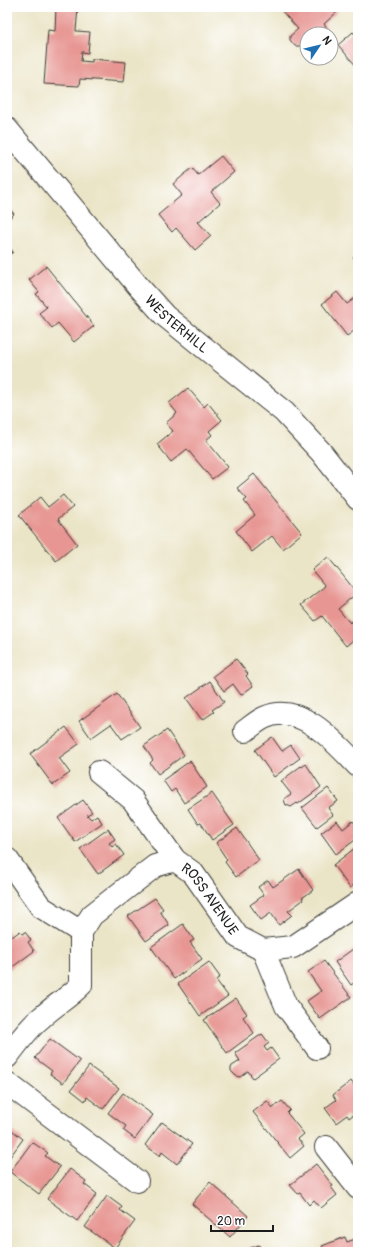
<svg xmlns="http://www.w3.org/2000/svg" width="365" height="1259" viewBox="0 0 365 1259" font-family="Pangolin,sans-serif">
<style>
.building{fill:#e79693}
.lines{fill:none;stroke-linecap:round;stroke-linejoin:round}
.minor-casing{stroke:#3b3a36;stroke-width:24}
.minor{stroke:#fff;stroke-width:22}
.labels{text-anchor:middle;stroke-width:3;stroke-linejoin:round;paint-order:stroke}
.street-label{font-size:14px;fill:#1c1c1c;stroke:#fff}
</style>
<rect width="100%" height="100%" fill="#fff"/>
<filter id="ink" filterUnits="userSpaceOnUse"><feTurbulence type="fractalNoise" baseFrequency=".025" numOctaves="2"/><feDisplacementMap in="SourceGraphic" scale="8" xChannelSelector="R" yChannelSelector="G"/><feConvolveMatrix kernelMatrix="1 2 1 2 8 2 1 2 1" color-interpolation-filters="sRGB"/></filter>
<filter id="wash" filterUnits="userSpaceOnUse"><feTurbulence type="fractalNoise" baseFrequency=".012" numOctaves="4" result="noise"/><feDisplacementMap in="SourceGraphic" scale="16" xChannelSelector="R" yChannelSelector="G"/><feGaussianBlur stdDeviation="0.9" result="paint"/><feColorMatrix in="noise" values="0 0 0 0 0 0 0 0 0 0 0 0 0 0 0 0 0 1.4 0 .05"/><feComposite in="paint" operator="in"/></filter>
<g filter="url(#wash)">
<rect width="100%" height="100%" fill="#ebe5c8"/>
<g id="blocks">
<g class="building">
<path d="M56 7H78L76 31 90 32 88 53 82 52 81 61 92 62V59L126 62 124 82 80 79 79 86 44 84 48 30 55 31Z"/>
<path d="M278 7H332L337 12 324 24 327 28 320 34H307V40L300 46H295L290 40V36L298 29Z"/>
<path d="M353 32 358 38V68L338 45Z"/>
<path d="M221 156 234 172 211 192 220 203 198 222 211 236 195 250 176 228 172 232 158 215 182 195 173 184 192 168 198 175Z"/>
<path d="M7 206 14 214 7 220Z"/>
<path d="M7 244 13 252 7 257Z"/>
<path d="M358 254V263L353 257Z"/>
<path d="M46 266 94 326 74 342 58 323 52 328 39 313 47 307 36 294 39 292 29 280Z"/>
<path d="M337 292 347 304 358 296V328L347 336 322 304Z"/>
<path d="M188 388 204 407 208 403 222 420 209 431 212 435 206 440 228 467 212 479 187 449 171 462 157 444 173 431 166 423 177 413 169 403Z"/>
<path d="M254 474 302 533 283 549 272 536 252 552 236 531 255 515 244 501 247 499 237 488Z"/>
<path d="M63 495 73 507 58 519 77 544 56 561 19 515 40 497 48 507Z"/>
<path d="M328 557 357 593 338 609 350 623 351 621 358 629V636L346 646 322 616 315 621 301 605 325 586 312 570Z"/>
<path d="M236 659 248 674 246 676 253 686 241 695 233 684 224 691 213 676Z"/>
<path d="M210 681 224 702 212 710 214 712 202 720 186 698Z"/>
<path d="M117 694 140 727 122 739 111 724 91 738 79 721Z"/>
<path d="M66 727 79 744 59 758 70 773 53 785 30 754Z"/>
<path d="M167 730 184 755 158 774 150 763 153 760 144 746Z"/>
<path d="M272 737 282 751 291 745 300 758 274 777 255 750Z"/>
<path d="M190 761 207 787 184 803 175 789 171 792 163 780Z"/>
<path d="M306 764 321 787 298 804 297 803 291 807 289 806 286 805 284 800 285 798 291 794 281 781 301 766 302 767Z"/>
<path d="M328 788 338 801 328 808 333 815 317 827 302 808Z"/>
<path d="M212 793 234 825 212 840 201 823 198 824 188 809Z"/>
<path d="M83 800 92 812 87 815 91 819 97 815 102 823 75 842 58 818Z"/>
<path d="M337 821 343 829 353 821 358 828V838L336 854 321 833Z"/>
<path d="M237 828 259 860 236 877 225 862 227 860 216 843Z"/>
<path d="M108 829 115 839 109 843 112 847 116 844 124 855 98 874 80 849Z"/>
<path d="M355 848 358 852V882L350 888 333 865Z"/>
<path d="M299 869 313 890 302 898 303 900 288 911 292 915 279 925 271 913 261 920 250 905 264 895 258 887 268 880 273 887Z"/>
<path d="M155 898 163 909 160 911 169 925 146 941 128 916Z"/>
<path d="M183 924 194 940 190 942 202 959 174 979 151 947Z"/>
<path d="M7 931 12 937 20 931 22 934 25 932 31 940 28 942 34 951 7 971Z"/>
<path d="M353 949 356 953 358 952V980L351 985 335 962Z"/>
<path d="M324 961 351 997 320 1019 307 1001 321 991 308 972Z"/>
<path d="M209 962 220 977 216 980 228 996 200 1016 178 984Z"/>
<path d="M236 998 247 1014 243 1017 254 1033 227 1053 204 1020Z"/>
<path d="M262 1034 269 1043 264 1047 267 1051 271 1048 279 1059 253 1078 248 1071 240 1077 236 1076 231 1071V1068L232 1066 240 1061 235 1053Z"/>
<path d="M50 1039 80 1061 63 1083 50 1074 52 1071 35 1058Z"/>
<path d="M89 1066 119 1088 103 1109 87 1097 85 1101 71 1090Z"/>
<path d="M351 1081 358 1091V1111L349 1118 347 1115 336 1123 325 1108 336 1100 333 1095Z"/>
<path d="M123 1093 153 1115 135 1139 123 1130 126 1126 108 1113Z"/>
<path d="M267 1101 273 1108 282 1101 290 1110 287 1113 304 1134 298 1139 304 1146 290 1158 253 1112Z"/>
<path d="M7 1121 11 1123 8 1127 23 1139 7 1161Z"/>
<path d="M162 1122 192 1144 177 1164 162 1152 160 1156 145 1145Z"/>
<path d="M32 1142 48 1153 45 1156 60 1167 39 1194 10 1172Z"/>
<path d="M316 1164 333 1186 331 1187 337 1195 321 1208 314 1200 309 1205 300 1193 298 1194 290 1185Z"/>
<path d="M70 1169 86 1181 84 1184 97 1194 77 1221 47 1199Z"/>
<path d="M210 1182 248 1216 230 1237 192 1204Z"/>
<path d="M107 1196 122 1207 120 1210 135 1221 115 1248 85 1227Z"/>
<path d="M345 1237 347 1242 358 1238V1252H324L322 1246Z"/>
<path d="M7 1245 12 1249 16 1252H7Z"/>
<path d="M259 1245 262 1252H239Z"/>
<path d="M134 1248 140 1252H131Z"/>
</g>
</g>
</g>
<g filter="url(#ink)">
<use href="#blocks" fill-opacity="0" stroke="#3b3a36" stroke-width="1"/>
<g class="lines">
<g class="minor-casing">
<g id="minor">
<path id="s1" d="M7 129 139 287 165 316 284 412 321 452 358 499"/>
<path d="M245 731C252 726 258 720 266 717 301 702 336 743 358 766"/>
<path d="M99 772 133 800 175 860"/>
<path d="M7 859 41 907 81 932V985C68 998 55 1005 42 1017 28 1028 18 1043 7 1057"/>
<path id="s2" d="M81 932 92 915 133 883 155 866 175 860 193 873 238 937 263 950 293 947 358 903"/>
<path d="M263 950 286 1006 317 1048"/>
<path d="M7 1083 137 1181"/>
<path d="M326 1147 358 1188"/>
</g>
</g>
<use href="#minor" class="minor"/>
</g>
</g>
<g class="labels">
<g class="street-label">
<text dy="5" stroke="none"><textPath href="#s1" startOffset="259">WESTERHILL</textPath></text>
<text dy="5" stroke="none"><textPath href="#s2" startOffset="174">ROSS AVENUE</textPath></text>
</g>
</g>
<rect width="365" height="1259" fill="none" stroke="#fff" stroke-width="24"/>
<g transform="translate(319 46) rotate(55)"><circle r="19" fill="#ffffff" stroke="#a4a4a4"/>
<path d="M0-3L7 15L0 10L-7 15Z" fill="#1f6fb2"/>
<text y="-6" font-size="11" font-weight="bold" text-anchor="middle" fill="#1c1c1c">N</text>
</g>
<path d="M211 1225v6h62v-6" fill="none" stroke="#1c1c1c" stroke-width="2"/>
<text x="217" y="1225" font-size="12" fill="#1c1c1c" stroke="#ffffff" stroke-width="3" paint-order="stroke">20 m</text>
</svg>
